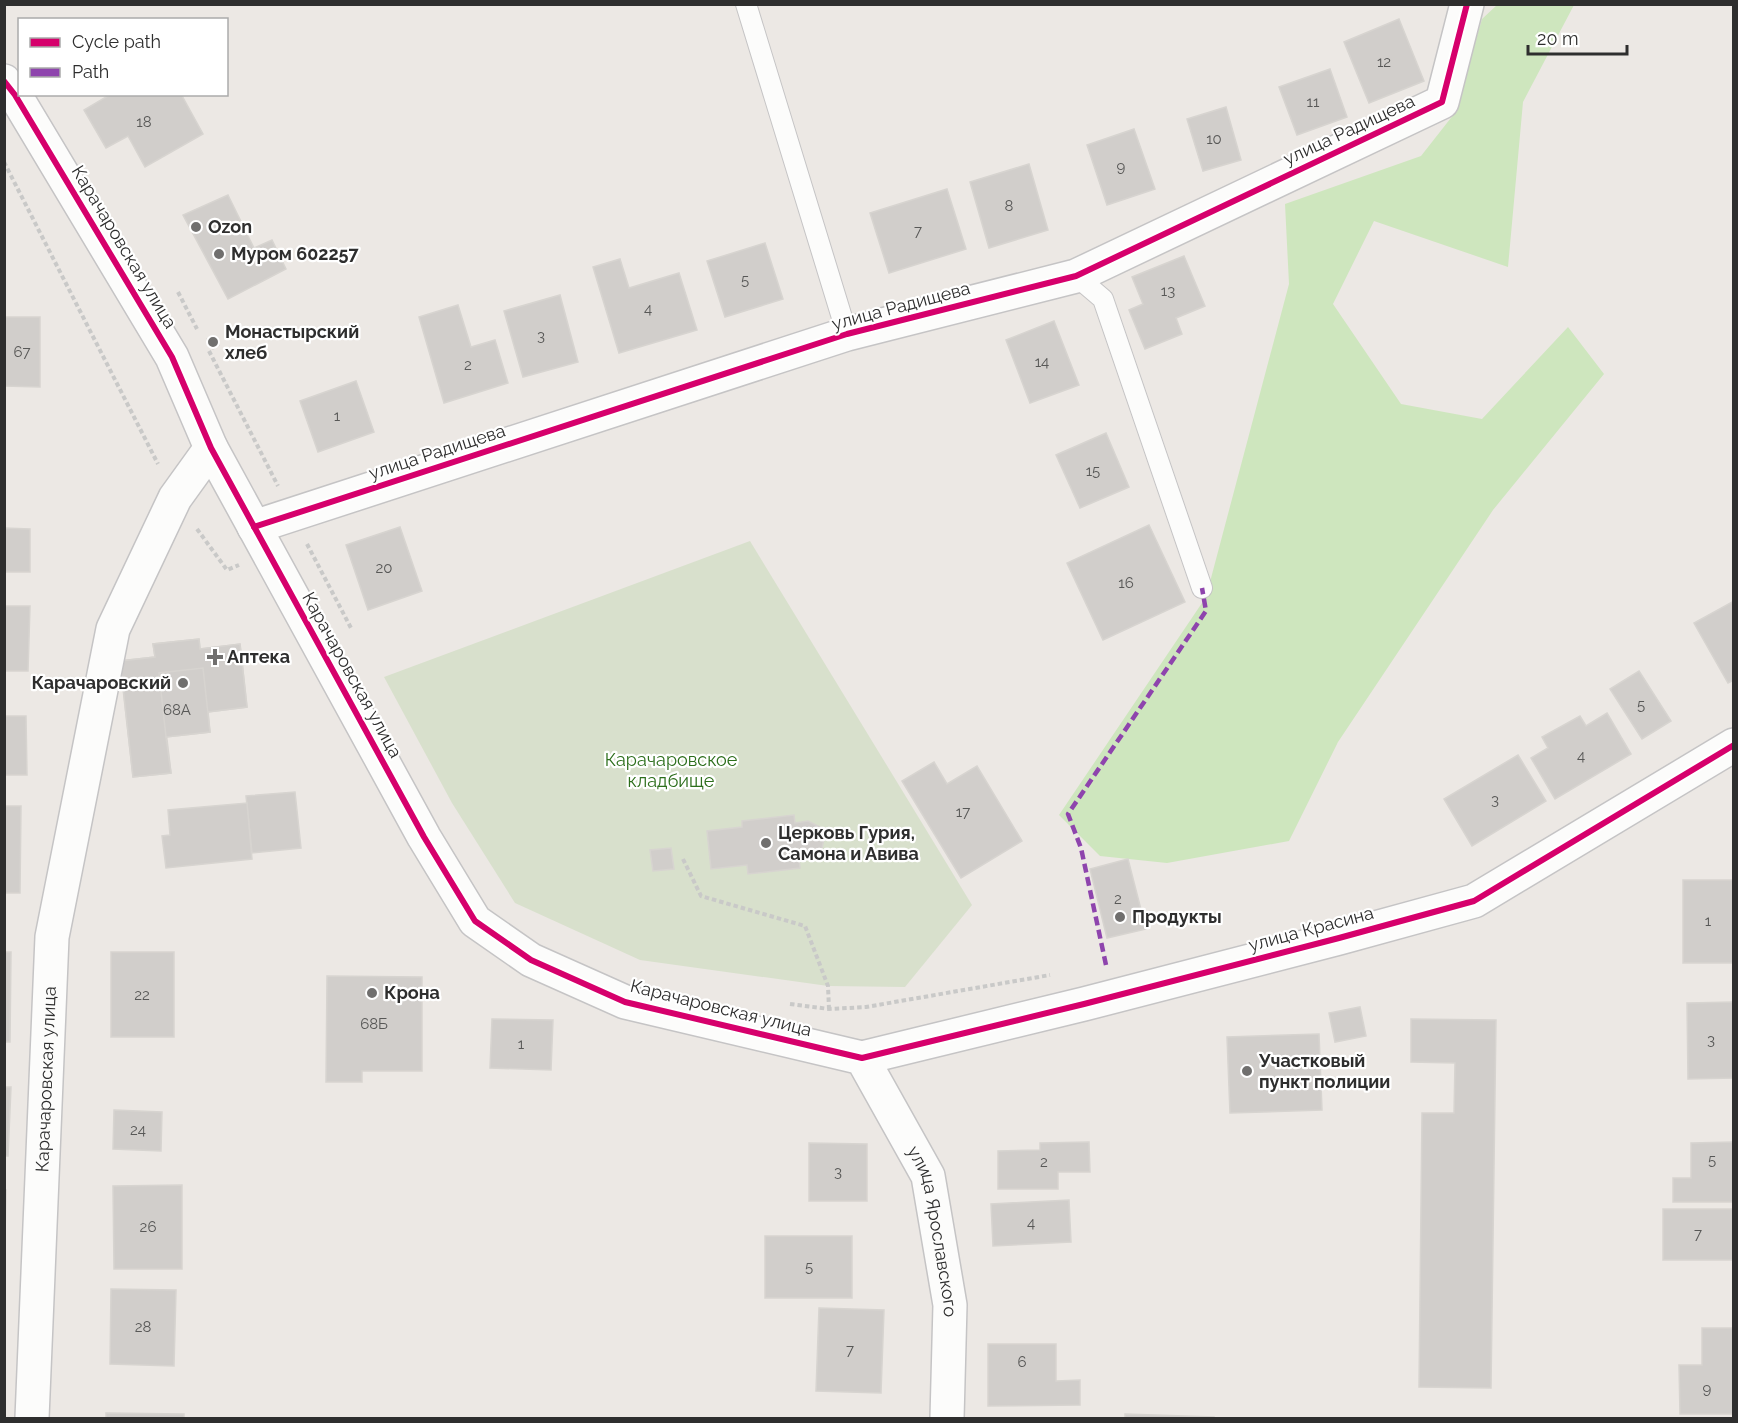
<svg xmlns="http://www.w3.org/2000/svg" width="1738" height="1423" viewBox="0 0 1738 1423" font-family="Raleway,sans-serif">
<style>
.green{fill:#cee6be}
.cemetery{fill:#d8e0cc}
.building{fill:#d1cecb;stroke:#d7d4d0;stroke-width:1.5}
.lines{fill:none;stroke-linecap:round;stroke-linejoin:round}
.lane-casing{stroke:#c5c4c5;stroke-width:22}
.street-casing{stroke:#c5c4c5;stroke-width:36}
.secondary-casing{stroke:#c5c4c5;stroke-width:36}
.path{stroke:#c9c9c8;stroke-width:4;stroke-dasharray:4.5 3;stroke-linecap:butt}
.lane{stroke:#fcfcfb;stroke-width:20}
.street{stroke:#fcfcfb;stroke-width:33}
.secondary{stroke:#fcfcfb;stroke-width:33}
.quiet{stroke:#8e44ad;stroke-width:4.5;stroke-dasharray:9 4.5;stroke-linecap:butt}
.cycleway-casing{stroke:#fff;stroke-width:10}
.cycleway{stroke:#d6006c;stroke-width:6}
.poi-dot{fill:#706f6e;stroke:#fff;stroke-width:2}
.labels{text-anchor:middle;stroke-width:4.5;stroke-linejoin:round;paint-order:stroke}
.number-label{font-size:15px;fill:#585857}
.street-label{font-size:18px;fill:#2e2e2e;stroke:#fff}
.poi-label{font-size:18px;font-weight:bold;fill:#2e2e2e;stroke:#fff;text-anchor:start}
.park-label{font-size:18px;fill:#2c6e1b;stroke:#fff}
</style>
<rect width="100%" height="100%" fill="#ece8e4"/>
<path class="green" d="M1497 5H1574L1523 102 1508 267 1374 221 1333 304 1401 404 1482 419 1568 327 1604 374 1493 510 1338 742 1289 841 1167 863 1100 856 1059 815 1206 597 1289 284 1285 204 1421 156 1454 114 1482 19Z"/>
<path class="cemetery" d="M750 541 972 905 905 987 828 986 640 960 515 903 452 803 384 677Z"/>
<g class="building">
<path d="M1399 19 1424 81 1369 103 1344 42Z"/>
<path d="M1330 69 1347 117 1297 135 1279 87Z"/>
<path d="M111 94H181L203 134 145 167 128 136 106 148 84 110Z"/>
<path d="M1226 107 1241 160 1203 171 1187 119Z"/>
<path d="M1134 129 1155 189 1107 205 1087 145Z"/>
<path d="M1029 164 1048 230 989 248 970 182Z"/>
<path d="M947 189 966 249 889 273 870 213Z"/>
<path d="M228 195 254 248 272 240 286 269 228 299 183 215Z"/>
<path d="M765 243 783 299 725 317 707 261Z"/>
<path d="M1184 256 1205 306 1176 318 1182 334 1145 349 1129 310 1143 304 1132 277Z"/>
<path d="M620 259 629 288 679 273 697 330 619 353 593 267Z"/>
<path d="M560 295 578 362 523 377 504 311Z"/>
<path d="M458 305 471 347 495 340 508 383 444 403 419 317Z"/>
<path d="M4 317H40V387L4 386Z"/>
<path d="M1054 321 1079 385 1030 403 1006 340Z"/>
<path d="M213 336 219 345 213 349 207 339Z"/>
<path d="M356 381 374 432 318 452 300 401Z"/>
<path d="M1106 433 1129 487 1080 508 1056 455Z"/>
<path d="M1149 525 1185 602 1103 640 1067 563Z"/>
<path d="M400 527 422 591 368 610 346 545Z"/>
<path d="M4 528 30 529V572H4Z"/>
<path d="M1734 601V680L1728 683 1694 623Z"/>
<path d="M4 606H30L28 671H4Z"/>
<path d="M199 639 200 649 240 644 247 707 208 712 203 668 159 673 171 773 133 777 120 661 155 657 153 644Z"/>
<path d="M199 639 200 649 240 644 247 707 208 712 210 732 166 737 171 773 133 777 120 661 155 657 153 644Z"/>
<path d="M203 668 210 732 166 737 159 673Z"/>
<path d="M1639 671 1671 721 1642 739 1610 689Z"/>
<path d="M1607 713 1631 754 1555 799 1531 758 1548 748 1542 737 1580 716 1586 726Z"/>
<path d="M4 716H26L27 775H4Z"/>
<path d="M1518 755 1546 801 1472 846 1444 799Z"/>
<path d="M934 762 947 784 977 766 1022 841 961 878 902 781Z"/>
<path d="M295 792 301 848 252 853 246 796Z"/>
<path d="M247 803 252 859 166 868 162 836 170 835 168 810Z"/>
<path d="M4 806H21L20 893H4Z"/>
<path d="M794 815 795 823 808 821 820 827 824 837 822 849 813 855 799 858 800 868 748 874 747 865 711 869 707 831 742 827V821Z"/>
<path d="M671 848 674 869 653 871 650 850Z"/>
<path d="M1128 859 1146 929 1107 938 1090 869Z"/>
<rect x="1683" y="880" width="51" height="83"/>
<path d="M4 952H11L10 1042H4Z"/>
<rect x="111" y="952" width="63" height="85"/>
<path d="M327 976 422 977V1071H362V1082H326Z"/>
<path d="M1734 1002V1078L1688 1079 1687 1003Z"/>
<path d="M1360 1007 1366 1036 1335 1042 1329 1013Z"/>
<path d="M492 1019 553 1020 551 1070 490 1068Z"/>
<path d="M1411 1019 1496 1020 1491 1388 1419 1387 1422 1113H1454L1455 1063 1411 1062Z"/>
<path d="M1319 1034 1322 1110 1230 1113 1227 1037Z"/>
<path d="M4 1087H11L8 1156H4Z"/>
<path d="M114 1110 162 1112 161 1151 113 1149Z"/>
<path d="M1089 1142 1090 1172H1058V1189H998V1151L1040 1150V1143Z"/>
<path d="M1734 1142V1202H1673V1178H1691V1143Z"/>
<path d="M809 1143 867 1144V1201H809Z"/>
<path d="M182 1185V1269H114L113 1186Z"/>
<path d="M4 1190H6L4 1280Z"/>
<path d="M1069 1200 1071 1242 993 1246 991 1204Z"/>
<rect x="1663" y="1209" width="71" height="51"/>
<rect x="765" y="1236" width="87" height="62"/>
<path d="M111 1289 176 1290 174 1366 110 1364Z"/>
<path d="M819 1308 884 1310 881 1393 816 1391Z"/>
<path d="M1702 1328H1734V1414H1680L1679 1365H1702Z"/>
<path d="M988 1344H1056V1381L1080 1380V1405L988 1406Z"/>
<path d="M106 1413 184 1414V1418H106Z"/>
<path d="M1125 1414 1214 1417V1418H1125Z"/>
</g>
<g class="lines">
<g class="lane-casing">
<g id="lane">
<path d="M746 4 847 334"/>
<path d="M1076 276 1103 299 1202 588"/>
</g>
</g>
<g class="street-casing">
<g id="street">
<path d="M254 527 847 334 1076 276 1442 102 1467 4"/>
<path d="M862 1058 1084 1004 1339 938 1474 901 1734 745"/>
<path id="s1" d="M32 1418 52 937 113 629 175 498 211 448"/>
</g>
</g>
<g class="secondary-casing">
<g id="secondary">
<path id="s2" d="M4 81 15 95 172 357 211 448 424 837 475 921 531 960 625 1002 862 1058 928 1176 950 1305 947 1418"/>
</g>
</g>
<g class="path">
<path d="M4 162 158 464"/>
<path d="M178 292 197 329"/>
<path d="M209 351 278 486"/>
<path d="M197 529 227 570 239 565"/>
<path d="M307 544 351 628"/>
<path d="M683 859 701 896 805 926 828 986 829 1009"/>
<path d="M790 1004 829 1009 866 1007 1050 975"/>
</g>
<use href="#lane" class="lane"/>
<use href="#street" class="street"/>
<use href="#secondary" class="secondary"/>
<path class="quiet" d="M1106 965 1081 848 1068 814 1206 611 1202 588"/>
<g class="cycleway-casing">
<g id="cycleway">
<path d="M4 81 15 95 172 357 211 448 424 837 475 921 531 960 625 1002 862 1058 1084 1004 1339 938 1474 901 1734 745"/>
<path d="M254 527 847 334 1076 276 1442 102 1467 4"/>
</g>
</g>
<use href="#cycleway" class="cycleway"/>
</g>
<g class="poi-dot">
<circle cx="196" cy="227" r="6"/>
<circle cx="219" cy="254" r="6"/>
<circle cx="213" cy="342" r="6"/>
<path d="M212 648h6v6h6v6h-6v6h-6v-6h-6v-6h6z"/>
<circle cx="183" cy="683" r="6"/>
<circle cx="766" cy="843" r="6"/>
<circle cx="1120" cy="917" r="6"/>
<circle cx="372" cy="993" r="6"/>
<circle cx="1247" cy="1071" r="6"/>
</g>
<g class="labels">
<g class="number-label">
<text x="1384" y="67">12</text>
<text x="1313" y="107">11</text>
<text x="144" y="127">18</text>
<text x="1214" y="144">10</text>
<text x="1121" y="172">9</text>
<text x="1009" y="211">8</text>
<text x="918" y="236">7</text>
<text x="745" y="285">5</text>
<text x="1168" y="296">13</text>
<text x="648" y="314">4</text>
<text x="541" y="341">3</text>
<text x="22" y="357">67</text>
<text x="1042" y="367">14</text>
<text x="468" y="370">2</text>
<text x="337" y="421">1</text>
<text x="1093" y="476">15</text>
<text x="384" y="573">20</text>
<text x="1126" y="588">16</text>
<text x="1641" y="710">5</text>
<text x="177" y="715">68А</text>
<text x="1581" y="761">4</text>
<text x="1495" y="805">3</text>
<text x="963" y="817">17</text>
<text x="1118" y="904">2</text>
<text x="1708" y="926">1</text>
<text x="142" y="1000">22</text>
<text x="374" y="1029">68Б</text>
<text x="1711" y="1045">3</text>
<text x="521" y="1049">1</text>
<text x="138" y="1135">24</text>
<text x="1712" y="1165">5</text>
<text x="1044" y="1167">2</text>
<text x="838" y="1177">3</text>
<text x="1031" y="1228">4</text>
<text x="148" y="1232">26</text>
<text x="1698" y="1239">7</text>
<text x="809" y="1272">5</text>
<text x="143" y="1332">28</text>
<text x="850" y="1355">7</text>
<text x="1022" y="1367">6</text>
<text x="1707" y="1394">9</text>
</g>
<g class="street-label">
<text transform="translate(1349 130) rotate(-25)" y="6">улица Радищева</text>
<text transform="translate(124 247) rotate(59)" y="6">Карачаровская улица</text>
<text transform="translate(901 306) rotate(-15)" y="6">улица Радищева</text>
<text transform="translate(437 452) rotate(-18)" y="6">улица Радищева</text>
<text transform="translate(352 675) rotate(61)" y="6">Карачаровская улица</text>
<text transform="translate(1311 929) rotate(-15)" y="6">улица Красина</text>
<text transform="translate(721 1008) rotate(14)" y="6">Карачаровская улица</text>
<text dy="6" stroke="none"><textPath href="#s1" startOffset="339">Карачаровская улица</textPath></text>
<text dy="6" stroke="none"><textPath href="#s2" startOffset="1569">улица Ярославского</textPath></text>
</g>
<g class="poi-label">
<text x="208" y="233">Ozon</text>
<text x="231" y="260">Муром 602257</text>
<text x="225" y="338">Монастырский<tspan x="225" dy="21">хлеб</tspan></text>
<text x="227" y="663">Аптека</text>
<text x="171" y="689" text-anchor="end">Карачаровский</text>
<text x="778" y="839">Церковь Гурия,<tspan x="778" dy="21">Самона и Авива</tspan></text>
<text x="1132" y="923">Продукты</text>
<text x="384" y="999">Крона</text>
<text x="1259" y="1067">Участковый<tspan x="1259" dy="21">пункт полиции</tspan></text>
</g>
<g class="park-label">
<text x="671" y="766">Карачаровское<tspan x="671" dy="21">кладбище</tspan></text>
</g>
</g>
<rect width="1738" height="1423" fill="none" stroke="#2e2e2e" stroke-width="12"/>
<rect x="18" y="18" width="210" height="78" fill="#ffffff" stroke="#ababab" stroke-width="1.5"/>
<rect x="30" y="38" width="30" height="9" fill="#d6006c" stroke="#ababab" stroke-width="1.5"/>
<text x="72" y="48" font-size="18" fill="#2e2e2e">Cycle path</text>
<rect x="30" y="68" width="30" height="9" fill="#8e44ad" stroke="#ababab" stroke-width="1.5"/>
<text x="72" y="78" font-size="18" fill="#2e2e2e">Path</text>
<path d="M1528 45v9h99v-9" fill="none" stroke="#2e2e2e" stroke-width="3"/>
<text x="1537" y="45" font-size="18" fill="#2e2e2e" stroke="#ffffff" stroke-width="4.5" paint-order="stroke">20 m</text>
</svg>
